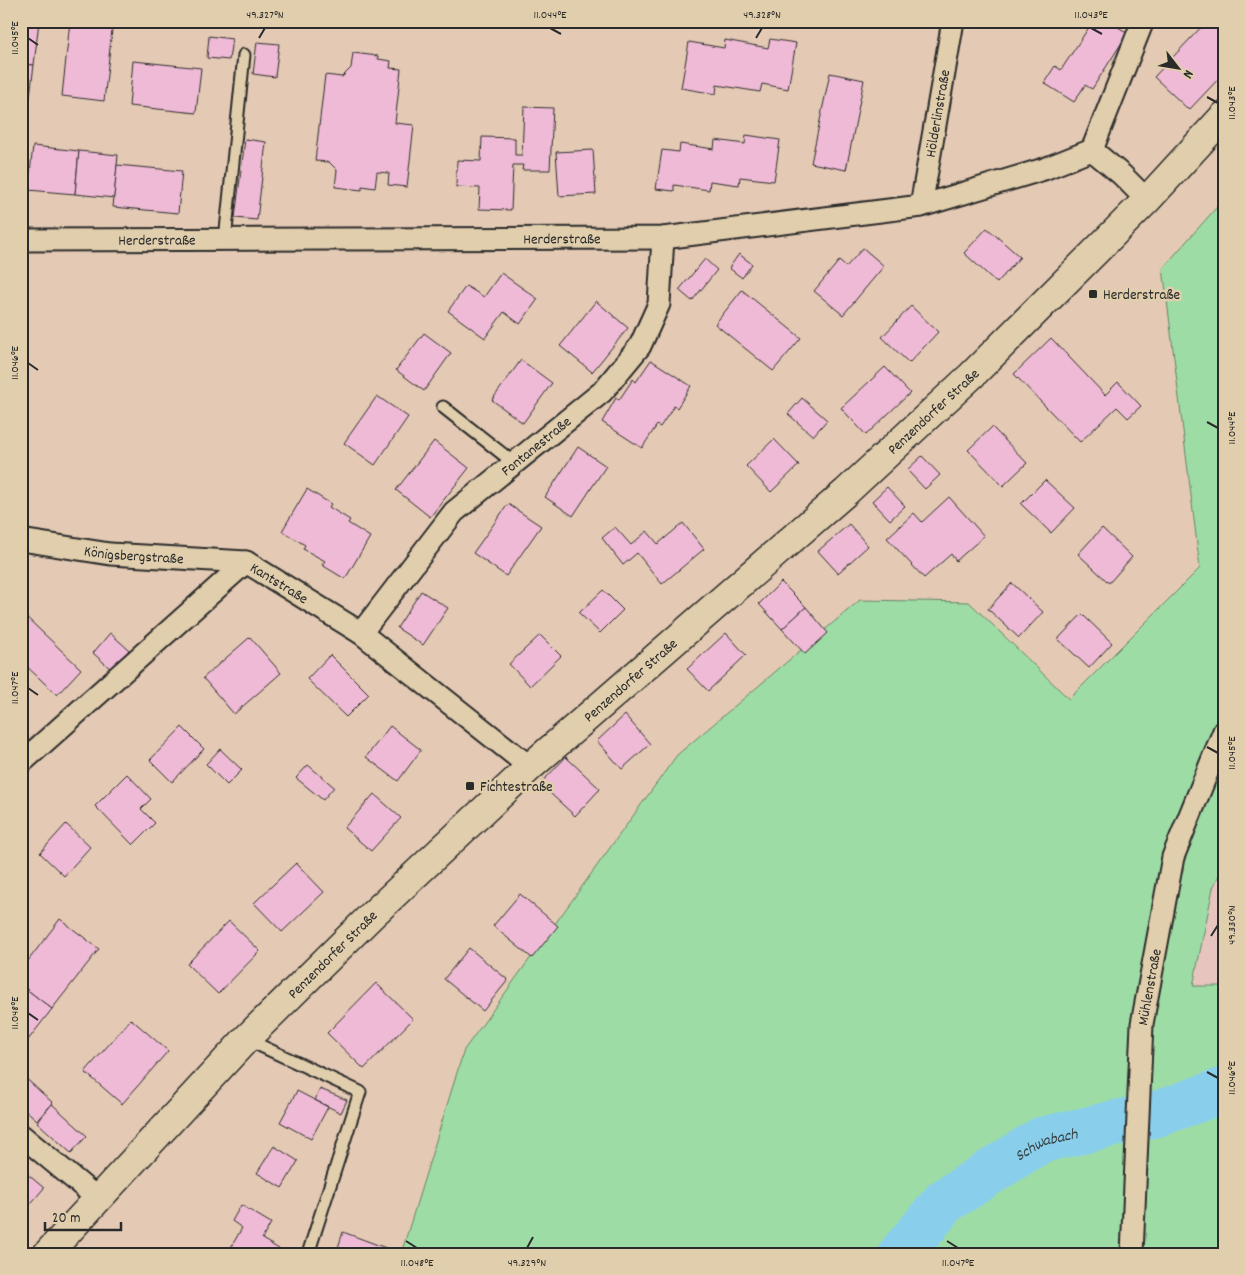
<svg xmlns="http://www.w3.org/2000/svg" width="1245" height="1275" viewBox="0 0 1245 1275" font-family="Dekko,sans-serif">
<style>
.built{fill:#e7c5be}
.green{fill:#9edca5;stroke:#648468}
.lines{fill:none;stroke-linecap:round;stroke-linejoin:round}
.river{stroke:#89cfeb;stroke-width:46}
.building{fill:#efbad6;stroke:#2b2b2b}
.service-casing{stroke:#2b2b2b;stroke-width:15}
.minor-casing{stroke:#2b2b2b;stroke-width:25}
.secondary-casing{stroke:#2b2b2b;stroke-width:31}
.service{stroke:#e1ceac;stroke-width:11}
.minor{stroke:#e1ceac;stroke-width:21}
.secondary{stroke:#e1ceac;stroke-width:28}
.ticks{fill:none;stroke:#2b2b2b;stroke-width:2}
.poi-dot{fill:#2b2b2b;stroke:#e1ceac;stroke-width:2}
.labels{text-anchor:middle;stroke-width:5;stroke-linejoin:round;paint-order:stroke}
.street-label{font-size:15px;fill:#2b2b2b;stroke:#e1ceac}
.poi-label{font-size:15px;fill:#2b2b2b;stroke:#e1ceac;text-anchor:start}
.water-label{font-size:16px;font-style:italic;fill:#394448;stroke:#e1ceac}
.neatline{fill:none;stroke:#2b2b2b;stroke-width:2}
.ticks-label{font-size:12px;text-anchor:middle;fill:#2b2b2b}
</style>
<rect width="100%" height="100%" fill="#e4cab4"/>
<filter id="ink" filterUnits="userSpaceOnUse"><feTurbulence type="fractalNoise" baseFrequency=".02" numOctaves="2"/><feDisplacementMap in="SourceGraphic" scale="10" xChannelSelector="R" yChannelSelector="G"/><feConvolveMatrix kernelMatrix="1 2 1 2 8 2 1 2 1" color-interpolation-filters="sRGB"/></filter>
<g filter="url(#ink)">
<path class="built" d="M1224 864V986H1193L1213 888Z"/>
<path class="green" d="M1224 199V864L1213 888 1193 986H1224V1254H401L464 1050 677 755 860 600 969 602 1069 699 1200 568 1163 268Z"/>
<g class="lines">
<path class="river" id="s1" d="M901 1254 945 1201 1041 1140 1157 1114 1224 1090"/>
</g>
<g class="building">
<path d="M21 21H39L34 65 21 64Z"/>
<path d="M70 21H113L104 101 62 96Z"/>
<path d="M1093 21H1108L1128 33 1092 89 1085 85 1074 102 1044 83 1055 66 1061 70Z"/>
<path d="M1207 21H1224V73L1189 110 1154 77Z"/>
<path d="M209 36 232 39 229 60 207 58Z"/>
<path d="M770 39 796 43 788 89 762 84 760 92 717 85 716 94 681 88 689 42 724 48 725 40 768 48Z"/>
<path d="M257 42 279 44 275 77 253 74Z"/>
<path d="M353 53 378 56V59L391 61 390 68 401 69 395 123 414 125 407 187 388 185 389 173 377 172 375 188 362 186V190L335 187 337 170 329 162 315 161 325 75 342 77 351 68Z"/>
<path d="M133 61 201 68 196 113 129 106Z"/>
<path d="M21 64 34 65 21 166Z"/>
<path d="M830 73 864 80 846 170 811 163Z"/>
<path d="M524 107 553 108 550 170H522L523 165H513L511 210 479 209 480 188 456 187 457 160 481 161 482 137 515 138V155H522Z"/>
<path d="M746 135 780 140 774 181 740 177 739 185 710 181 709 190 674 185V191L656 189 662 150 679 152 680 144 714 149 715 140 745 144Z"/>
<path d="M245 139 266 142 257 220 235 218Z"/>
<path d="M33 146 79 151 75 194 28 190Z"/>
<path d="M593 150 596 194 559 196 556 152Z"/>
<path d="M79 151 118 155 114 198 75 194Z"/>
<path d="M117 165 182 171 178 213 113 207Z"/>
<path d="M987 228 1020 257 997 283 964 253Z"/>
<path d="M863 248 884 266 843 315 814 291 839 261 846 267Z"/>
<path d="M739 254 752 264 742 278 729 268Z"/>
<path d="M705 259 717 270 692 301 679 290Z"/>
<path d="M501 273 538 299 520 324 504 312 485 338 448 311 466 286 484 297Z"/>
<path d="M742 290 801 338 773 371 715 324Z"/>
<path d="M596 301 628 328 592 372 560 346Z"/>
<path d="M911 306 938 332 909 363 882 337Z"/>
<path d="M424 333 451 353 424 391 396 370Z"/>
<path d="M1051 338 1105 395 1118 382 1141 406 1128 418 1117 407 1080 442 1014 374Z"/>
<path d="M521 360 552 383 523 423 492 400Z"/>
<path d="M651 360 691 386 677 408 674 406 660 427 657 425 642 448 602 422 616 398 619 400 633 379 636 382Z"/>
<path d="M885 367 910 393 866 435 841 408Z"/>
<path d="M377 396 408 417 375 465 344 443Z"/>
<path d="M802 398 827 420 813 436 788 414Z"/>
<path d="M992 427 1027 463 1003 486 968 450Z"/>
<path d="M774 439 799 465 771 492 746 466Z"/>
<path d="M434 441 469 468 430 517 396 490Z"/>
<path d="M578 447 606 466 573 516 545 497Z"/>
<path d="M922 456 940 475 925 489 907 470Z"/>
<path d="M1045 480 1075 508 1051 533 1021 504Z"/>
<path d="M887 487 905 506 890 520 872 501Z"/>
<path d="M307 489 331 504 329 507 350 520 348 523 370 537 345 579 322 565 325 561 303 549 305 545 282 531Z"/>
<path d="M949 497 984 536 956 561 951 554 924 578 887 538 914 513 922 522Z"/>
<path d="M508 504 541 526 506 576 473 553Z"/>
<path d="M683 523 704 549 662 584 637 553 623 565 602 538 615 527 631 545 647 531 658 544Z"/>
<path d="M849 524 868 546 838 573 818 551Z"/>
<path d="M1102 528 1132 557 1109 583 1078 554Z"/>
<path d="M781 582 806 607 782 629 759 604Z"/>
<path d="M1012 583 1043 612 1019 638 988 609Z"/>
<path d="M603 590 623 610 600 633 579 613Z"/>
<path d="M421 591 448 608 423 645 397 628Z"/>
<path d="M806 607 828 633 805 654 782 629Z"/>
<path d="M21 612 81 669 57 695 21 661Z"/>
<path d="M1082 614 1112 643 1089 668 1058 639Z"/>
<path d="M110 633 129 650 112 670 93 653Z"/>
<path d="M726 633 746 655 708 691 687 669Z"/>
<path d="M540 635 561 656 530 686 509 664Z"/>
<path d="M250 637 281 673 234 714 203 678Z"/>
<path d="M330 655 369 694 346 717 307 679Z"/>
<path d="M625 715 650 744 622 769 597 741Z"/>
<path d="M390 726 421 750 398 781 366 757Z"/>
<path d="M182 727 204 749 172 782 150 760Z"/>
<path d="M220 749 242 770 227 785 206 764Z"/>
<path d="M566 757 600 789 575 816 540 784Z"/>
<path d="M308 765 334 787 323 800 296 778Z"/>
<path d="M127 774 151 799 141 809 155 823 133 845 95 806Z"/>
<path d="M374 794 401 818 371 851 344 828Z"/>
<path d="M66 824 90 847 64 876 40 853Z"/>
<path d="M296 863 324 892 282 932 254 903Z"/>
<path d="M520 894 558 926 532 958 493 926Z"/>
<path d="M60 919 99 949 52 1009 21 985V970Z"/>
<path d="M229 921 260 951 218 994 187 964Z"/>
<path d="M469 948 508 980 483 1011 444 979Z"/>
<path d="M376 983 413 1019 364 1069 327 1033Z"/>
<path d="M21 985 52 1009 21 1049Z"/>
<path d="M131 1019 168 1051 122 1104 85 1072Z"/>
<path d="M21 1074 53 1103 37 1120 21 1106Z"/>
<path d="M320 1089 347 1100 341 1113 315 1100Z"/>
<path d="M297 1091 328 1107 311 1139 280 1122Z"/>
<path d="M52 1104 87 1136 71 1153 37 1122Z"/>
<path d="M274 1146 298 1161 282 1188 257 1173Z"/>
<path d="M21 1169 44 1188 21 1215Z"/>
<path d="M241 1205 271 1223 262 1239 279 1249 276 1254H227L242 1228 232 1221Z"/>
<path d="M343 1232 386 1248 384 1254H336Z"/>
</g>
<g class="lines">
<g class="service-casing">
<g id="service">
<path d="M225 240 244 55"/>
<path d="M443 407 514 463"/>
<path d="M246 1039 360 1092 308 1254"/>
</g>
</g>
<g class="minor-casing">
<g id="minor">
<path d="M1092 150 1143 21"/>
<path id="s2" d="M921 206 953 21"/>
<path id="s3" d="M21 240 663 238 921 206 1044 169 1092 150 1122 175 1147 200"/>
<path id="s4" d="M21 540 110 554 246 562"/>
<path id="s5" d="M361 633 454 512 602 392 640 346 659 304 663 238"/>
<path id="s6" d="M21 763 246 562 361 633 530 767"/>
<path d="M21 1135 97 1198"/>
<path id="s7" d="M1132 1254 1142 1024 1173 857 1224 731"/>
</g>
</g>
<g class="secondary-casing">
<g id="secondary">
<path id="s8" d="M47 1254 246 1039 371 916 530 767 846 492 972 375 1147 200 1224 116"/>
</g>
</g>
<use href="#service" class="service"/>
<use href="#minor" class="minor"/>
<use href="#secondary" class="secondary"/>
</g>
</g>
<path class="ticks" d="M550 28 561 34M1091 28 1102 34M28 38 38 45M259 38 265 28M756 38 762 28M1207 97 1218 103M28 363 38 370M1207 422 1218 428M28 688 38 695M1207 747 1218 753M1211 936 1218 925M28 1013 38 1020M1207 1072 1218 1078M406 1241 417 1248M947 1241 958 1248M527 1248 533 1237"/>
<g class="poi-dot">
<rect x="1088" y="289" width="10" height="10" rx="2.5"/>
<rect x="465" y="781" width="10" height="10" rx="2.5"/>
</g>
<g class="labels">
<g class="street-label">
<text dy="5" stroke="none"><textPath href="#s2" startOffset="94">Hölderlinstraße</textPath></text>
<text dy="5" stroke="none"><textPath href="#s3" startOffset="541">Herderstraße</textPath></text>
<text dy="5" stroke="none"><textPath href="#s3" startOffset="136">Herderstraße</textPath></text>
<text dy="5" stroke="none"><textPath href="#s8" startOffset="1224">Penzendorfer Straße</textPath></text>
<text dy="5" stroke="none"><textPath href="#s5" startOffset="258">Fontanestraße</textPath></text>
<text dy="5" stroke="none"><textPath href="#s4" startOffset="114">Königsbergstraße</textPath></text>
<text dy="5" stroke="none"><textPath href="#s6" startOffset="341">Kantstraße</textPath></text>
<text dy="5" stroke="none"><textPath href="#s8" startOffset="819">Penzendorfer Straße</textPath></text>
<text dy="5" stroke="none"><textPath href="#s8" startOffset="414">Penzendorfer Straße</textPath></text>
<text dy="5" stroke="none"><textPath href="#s7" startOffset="268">Mühlenstraße</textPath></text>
</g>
<g class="poi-label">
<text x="1103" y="299">Herderstraße</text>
<text x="480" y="791">Fichtestraße</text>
</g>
<g class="water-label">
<text dy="6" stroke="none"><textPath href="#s1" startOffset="186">Schwabach</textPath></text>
</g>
</g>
<rect width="1245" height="1275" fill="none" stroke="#e1ceac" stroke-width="55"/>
<g transform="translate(1178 68) rotate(121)" stroke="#e1ceac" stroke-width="4" paint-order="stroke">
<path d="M0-4L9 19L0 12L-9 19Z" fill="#2b2b2b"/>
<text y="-8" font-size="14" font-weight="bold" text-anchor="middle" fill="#2b2b2b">N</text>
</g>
<path d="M45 1222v8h76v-8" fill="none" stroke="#2b2b2b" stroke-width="2.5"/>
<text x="52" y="1222" font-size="15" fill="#2b2b2b" stroke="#e1ceac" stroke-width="4" paint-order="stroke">20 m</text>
<rect x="28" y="28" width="1190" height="1220" class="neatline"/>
<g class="ticks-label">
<text x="265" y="18">49.327°N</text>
<text x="550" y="18">11.044°E</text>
<text x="762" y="18">49.328°N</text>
<text x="1091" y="18">11.043°E</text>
<text transform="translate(14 38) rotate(-90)" y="4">11.045°E</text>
<text transform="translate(1231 103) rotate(-90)" y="4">11.043°E</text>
<text transform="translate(14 363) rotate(-90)" y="4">11.046°E</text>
<text transform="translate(1231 428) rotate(-90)" y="4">11.044°E</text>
<text transform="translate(14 688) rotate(-90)" y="4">11.047°E</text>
<text transform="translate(1231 753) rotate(-90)" y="4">11.045°E</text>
<text transform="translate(1231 925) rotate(-90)" y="4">49.330°N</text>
<text transform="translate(14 1013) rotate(-90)" y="4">11.048°E</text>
<text transform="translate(1231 1078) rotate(-90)" y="4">11.046°E</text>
<text x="417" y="1266">11.048°E</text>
<text x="527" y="1266">49.329°N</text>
<text x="958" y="1266">11.047°E</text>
</g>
</svg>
